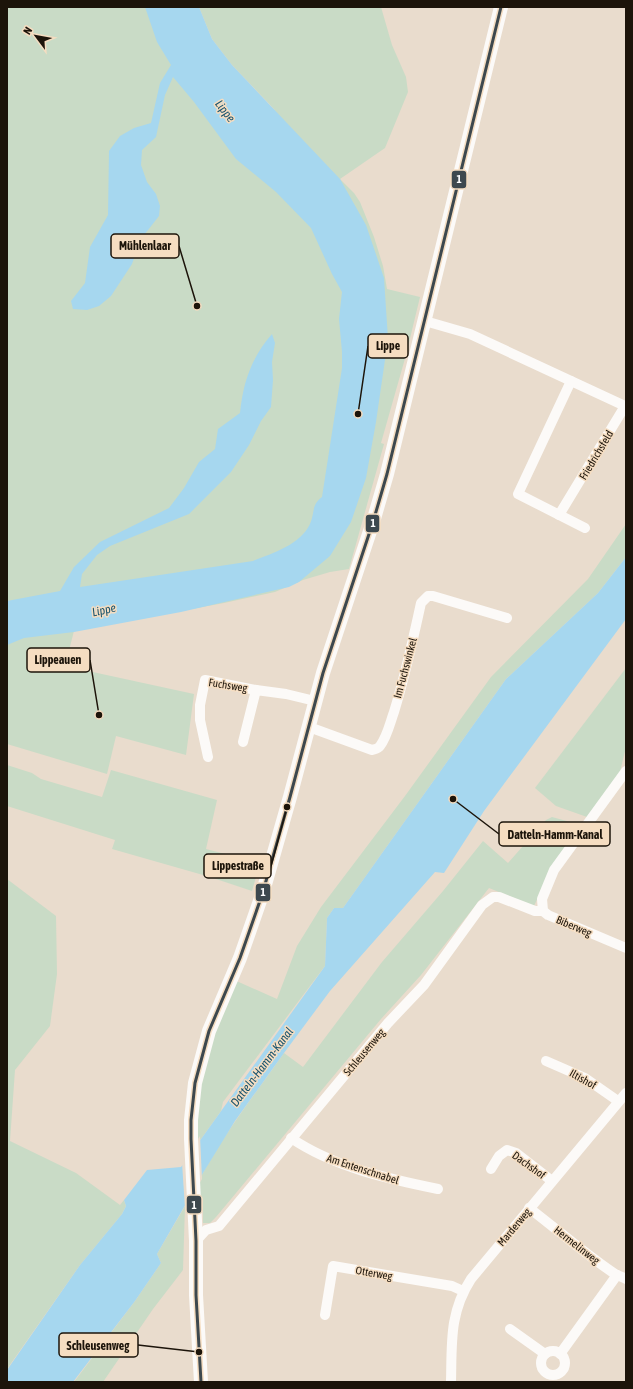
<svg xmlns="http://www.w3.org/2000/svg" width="633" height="1389" viewBox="0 0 633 1389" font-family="'Asap Condensed',sans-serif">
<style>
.green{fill:#c9dbc6}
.water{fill:#a6d7ef}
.pier{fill:#e9dccd}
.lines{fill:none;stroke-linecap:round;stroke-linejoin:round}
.street{stroke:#fcfaf8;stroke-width:10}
.secondary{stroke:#fcfaf8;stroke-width:14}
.bus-1-casing{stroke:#f5ddc1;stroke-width:6}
.bus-1{stroke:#3d484e;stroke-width:3}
.labels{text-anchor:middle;stroke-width:3;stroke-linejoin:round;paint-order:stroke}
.street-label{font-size:11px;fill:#1c140a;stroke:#f5ddc1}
.water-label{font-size:12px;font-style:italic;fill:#16526d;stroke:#f5ddc1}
.leader{fill:none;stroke:#1c140a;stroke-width:1.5}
.callout-dot{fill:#1c140a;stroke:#f5ddc1;stroke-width:1.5}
.callout{fill:#f5ddc1;stroke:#1c140a;stroke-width:1.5}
.callout-label{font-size:12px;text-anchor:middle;font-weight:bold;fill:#1c140a}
.line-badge{stroke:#f5ddc1;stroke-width:1.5}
.badge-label{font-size:11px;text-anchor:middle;font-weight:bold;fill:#fff}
</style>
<rect width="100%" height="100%" fill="#e9dccd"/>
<g class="green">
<path d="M7 7H193L218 58 276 111 232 65 212 39 199 7H381L392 45 406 77 408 92 385 148 340 179 354 193 360 202 374 237 383 266 387 289 420 297 406 355 381 443 384 444 349 569 330 572 303 580 275 592 224 603 74 631 65 666 194 694 186 755 116 736 107 774 7 744Z"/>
<path d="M626 524V557L598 593 506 679 343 908H334L327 918 325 966 223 1102 221 1111 194 1149 198 1077 232 979 277 999 297 946 321 907 405 796 491 677 588 579Z"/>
<path d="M626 668V747L620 772 587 817 556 806 535 788Z"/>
<path d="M7 765 32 773 41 779 102 797 111 770 217 800 206 849 260 863 252 891 210 877 112 849 115 840 7 806Z"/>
<path d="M552 817 574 823 580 828 551 869 534 906 489 888 421 975 381 1019 216 1217 210 1223H203V1199L195 1188C219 1140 253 1097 284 1053L303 1067 382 962 443 891 483 841 508 863 546 820Z"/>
<path d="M7 879 56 916 57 974 50 1026 15 1070 10 1141 76 1173 120 1205 124 1200 126 1206 122 1214 80 1265 7 1369Z"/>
<path d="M185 1206 183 1270 153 1309 103 1382H74L135 1301 161 1263 157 1254Z"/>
</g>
<g class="water">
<path d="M145 7H199L212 39 232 65 340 179 366 225 384 278 388 339 376 422 366 478 351 522 330 556 299 582 289 587 181 612 74 632 24 638 7 645V601L60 591 74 567 100 542 169 508 184 488 199 462 215 449 218 429 240 413C243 383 251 358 272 334L275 343 272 362 273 380 271 407 261 421 249 445 231 472 189 514 110 546 97 555 82 574 80 587 253 561C273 553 300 545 310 524 315 513 311 505 322 497L342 368V352L339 319 342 292 332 274 311 228 276 192 236 159 194 102 173 77 165 95 156 137 142 150 141 165 147 182 156 194 160 206 159 216 141 239 132 264 111 296 99 306 87 310 73 309 71 301 85 283 90 247 108 215 109 151 120 136 134 128 151 123 160 83 171 65 157 42Z"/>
<path d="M626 557V619L484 811 444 873 435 872 330 991 284 1053 235 1121 203 1173 195 1188 157 1254 161 1263 135 1301 73 1382H7V1370L80 1265 122 1214 126 1206 124 1200 147 1170 181 1167 315 980 325 966 327 918 334 908H343L506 679 598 593Z"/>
</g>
<path class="pier" d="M200 1136 202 1179 185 1209 182 1162Z"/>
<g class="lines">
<g class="street">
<path d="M425 321 470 334 625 406 559 515"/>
<path d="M571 381 518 494 585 528"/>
<path d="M309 727 372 750C375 749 378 749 380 746 387 737 390 723 394 712 405 676 413 640 421 603L428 596H433L507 618"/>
<path d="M243 742 256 690 286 694 315 701"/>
<path d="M208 757 200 720V705L205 680 256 690"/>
<path d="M626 771 554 870 542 899 543 911 548 915 626 948"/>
<path d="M546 1061 585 1078 618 1101"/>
<path d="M291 1138C333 1167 389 1179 438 1189"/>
<path d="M491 1169 499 1156 507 1150 516 1153 552 1181"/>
<path d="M529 1208C558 1230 585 1254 615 1274 618 1276 622 1276 626 1279"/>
<path d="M196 1241 206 1230 219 1226 388 1023 424 985 482 905 493 897H499L535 911H543"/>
<path d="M325 1315 333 1266 452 1286 463 1291"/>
<path d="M510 1329 545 1354"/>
<circle cx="553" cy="1363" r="12"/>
<path d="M560 1354 617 1275"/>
<path d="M451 1382C452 1344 449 1313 471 1279L626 1093"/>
</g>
<path class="secondary" d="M201 1382 196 1295V1241L191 1139V1120L195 1083 209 1031 240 958 262 895 290 797 323 673 373 522 387 474 501 7"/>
<g class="bus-1-casing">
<path id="bus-1" d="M201 1382 196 1295V1241L191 1139V1120L195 1083 209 1031 240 958 262 895 290 797 323 673 373 522 387 474 501 7"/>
</g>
<use href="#bus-1" class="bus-1"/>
</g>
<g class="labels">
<g class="street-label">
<text transform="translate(596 455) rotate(-59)" y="4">Friedrichsfeld</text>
<text transform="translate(405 668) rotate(-75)" y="4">Im Fuchswinkel</text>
<text transform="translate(228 685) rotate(9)" y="4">Fuchsweg</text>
<text transform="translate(574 926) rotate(23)" y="4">Biberweg</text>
<text transform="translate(364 1052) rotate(-50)" y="4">Schleusenweg</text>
<text transform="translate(583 1079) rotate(29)" y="4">Iltishof</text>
<text transform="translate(529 1165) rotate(36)" y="4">Dachshof</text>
<text transform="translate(363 1169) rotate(18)" y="4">Am Entenschnabel</text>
<text transform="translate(514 1227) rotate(-50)" y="4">Marderweg</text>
<text transform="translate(577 1245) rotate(38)" y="4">Hermelinweg</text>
<text transform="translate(374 1273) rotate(10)" y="4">Otterweg</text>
</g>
<g class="water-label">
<text transform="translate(225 111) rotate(52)" y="4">Lippe</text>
<text transform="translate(104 610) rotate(-12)" y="4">Lippe</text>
<text transform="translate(262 1067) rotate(-53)" y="4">Datteln-Hamm-Kanal</text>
</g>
</g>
<path class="leader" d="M197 306L179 246M358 414L368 346M99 715L90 660M453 799L499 834M287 807L271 866M199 1352L138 1345"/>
<g class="callout-dot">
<circle cx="197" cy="306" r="4"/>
<circle cx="358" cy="414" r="4"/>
<circle cx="99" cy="715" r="4"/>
<circle cx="453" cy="799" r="4"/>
<circle cx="287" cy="807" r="4"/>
<circle cx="199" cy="1352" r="4"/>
</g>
<g class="callout">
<rect x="111" y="234" width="68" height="24" rx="4"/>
<rect x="368" y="334" width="40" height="24" rx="4"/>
<rect x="27" y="648" width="63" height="24" rx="4"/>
<rect x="499" y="822" width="111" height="24" rx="4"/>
<rect x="204" y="854" width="67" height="24" rx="4"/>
<rect x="59" y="1333" width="79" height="24" rx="4"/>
</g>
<g class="callout-label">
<text x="145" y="250">Mühlenlaar</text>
<text x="388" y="350">Lippe</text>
<text x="58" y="664">Lippeauen</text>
<text x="555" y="839">Datteln-Hamm-Kanal</text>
<text x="238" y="870">Lippestraße</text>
<text x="98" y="1350">Schleusenweg</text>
</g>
<g class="line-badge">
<rect x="451" y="170" width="16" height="19" rx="4" fill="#3d484e"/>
<rect x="365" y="514" width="15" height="19" rx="4" fill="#3d484e"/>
<rect x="255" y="883" width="16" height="19" rx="4" fill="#3d484e"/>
<rect x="186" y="1195" width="16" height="19" rx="4" fill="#3d484e"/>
</g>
<g class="badge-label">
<text x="459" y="183">1</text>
<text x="373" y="527">1</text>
<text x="263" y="896">1</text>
<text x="194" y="1209">1</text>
</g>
<rect width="633" height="1389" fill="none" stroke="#1c140a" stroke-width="16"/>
<g transform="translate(36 36) rotate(302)" stroke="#f5ddc1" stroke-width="3" paint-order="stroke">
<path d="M0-3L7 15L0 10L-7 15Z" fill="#1c140a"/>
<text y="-6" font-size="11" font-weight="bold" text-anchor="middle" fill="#1c140a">N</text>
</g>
</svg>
